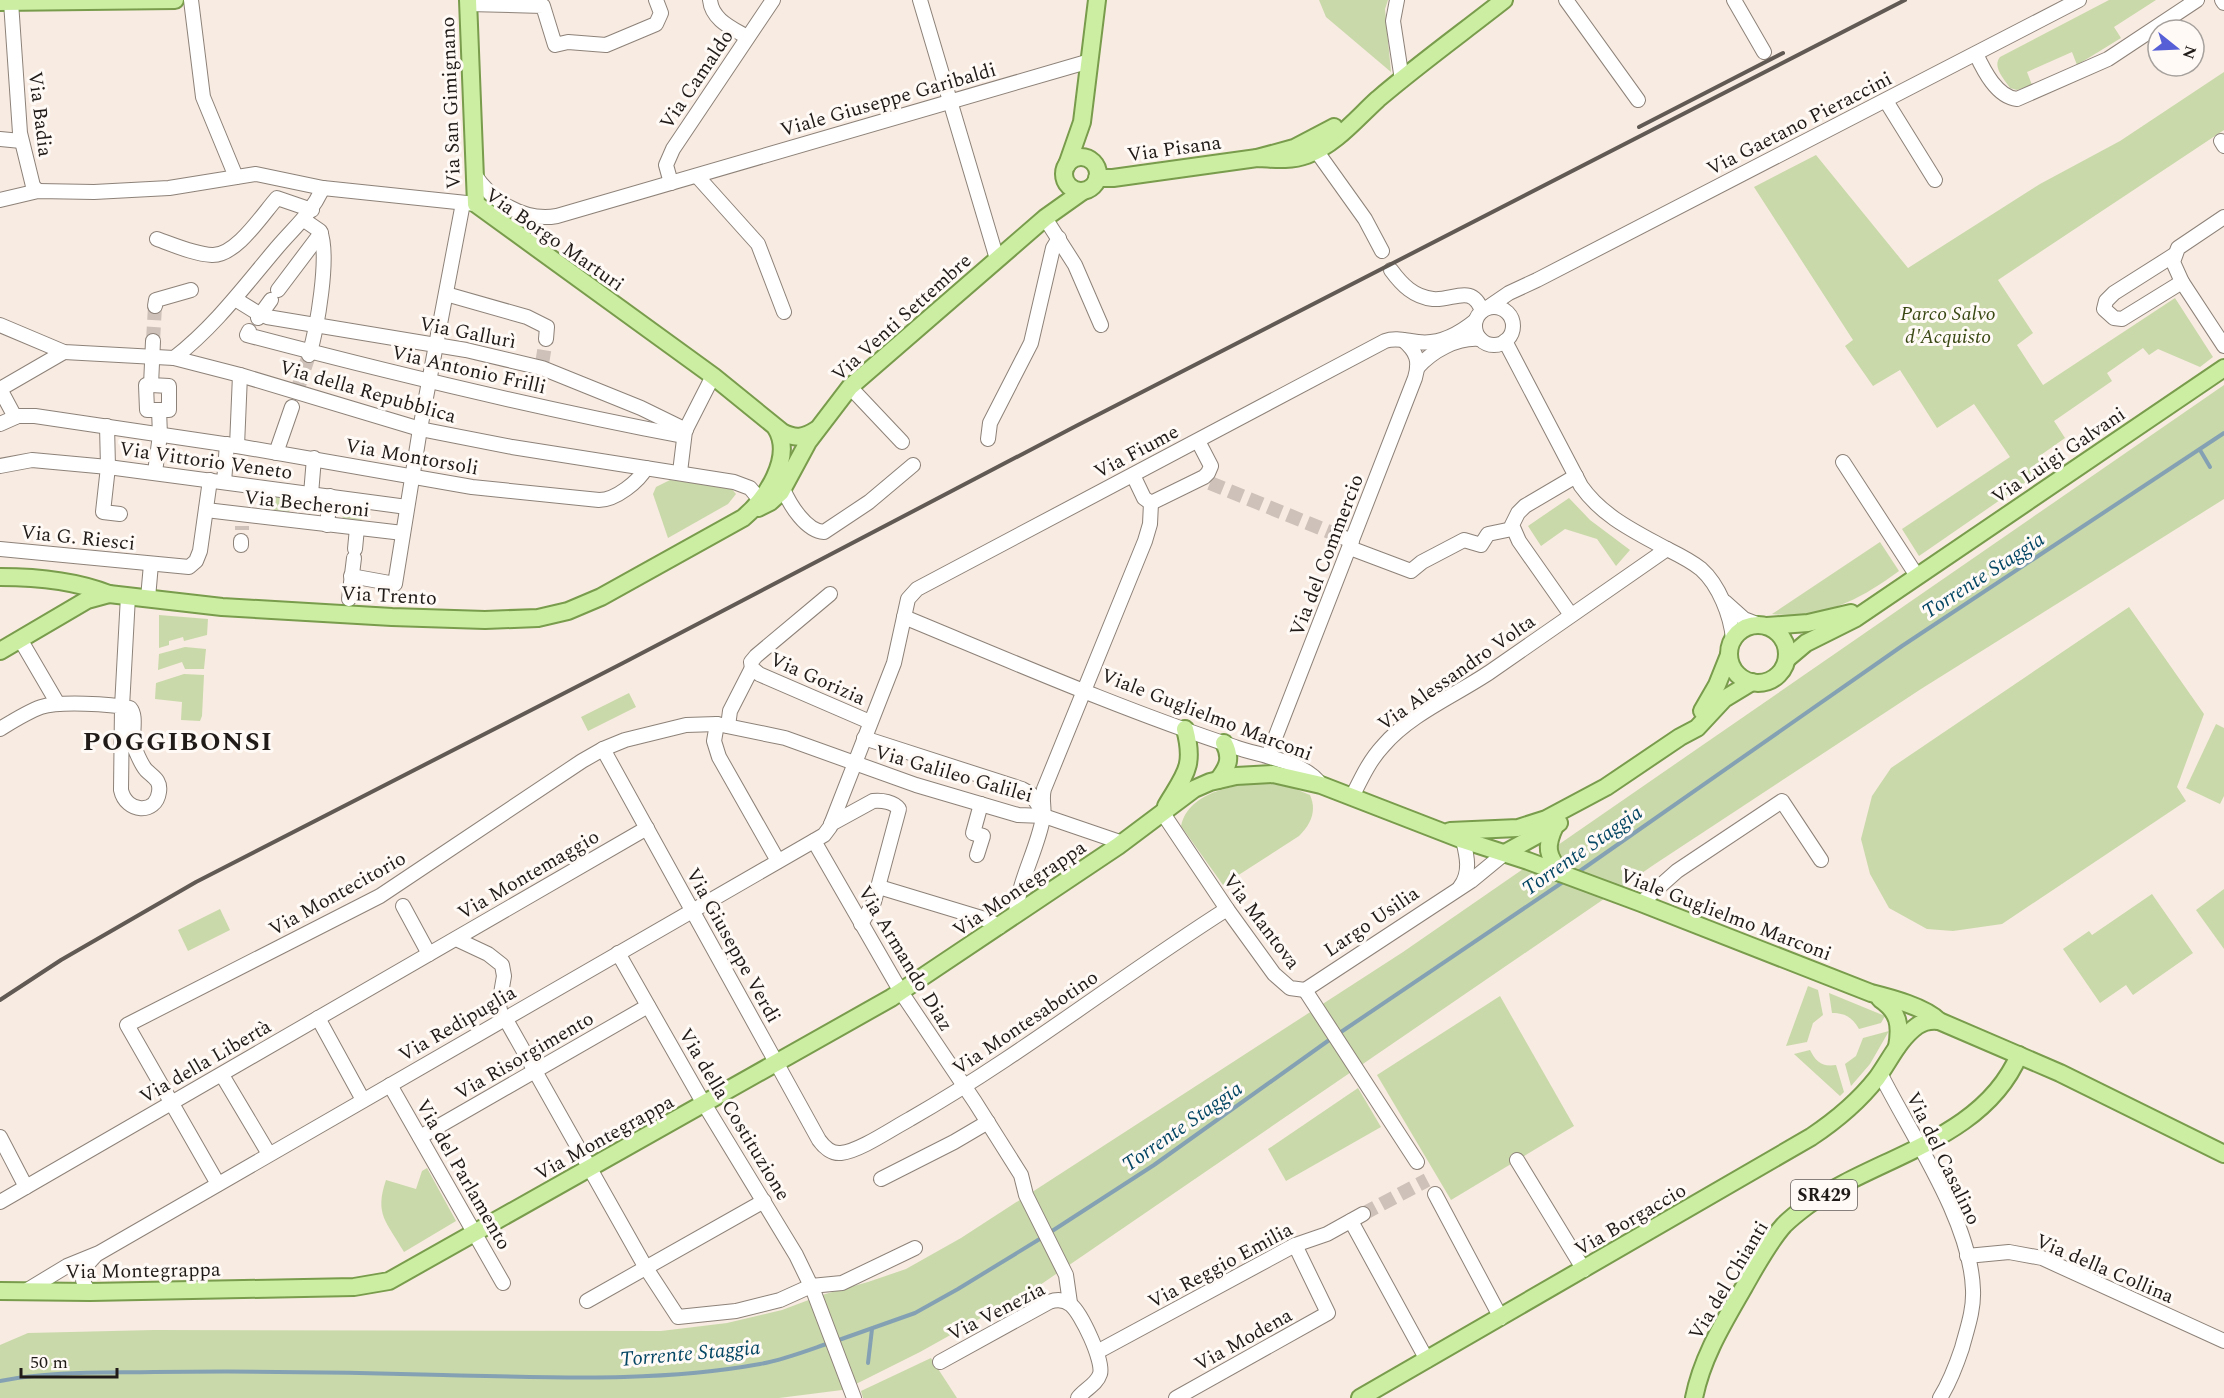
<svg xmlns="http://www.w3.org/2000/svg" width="2224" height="1398" viewBox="0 0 2224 1398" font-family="Spectral,serif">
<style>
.green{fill:#c9d9aa}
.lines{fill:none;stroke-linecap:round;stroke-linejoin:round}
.stream{stroke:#84a1b4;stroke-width:4}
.minor-tunnel{stroke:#cdc1b9;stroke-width:14;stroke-dasharray:14 7;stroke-linecap:butt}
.minor-casing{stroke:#8d8279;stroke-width:16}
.major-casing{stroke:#789c4b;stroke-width:20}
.minor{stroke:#fff;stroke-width:14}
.major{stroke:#cbeea3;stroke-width:16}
.rail{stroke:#615954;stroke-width:4}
.labels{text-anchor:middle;stroke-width:6;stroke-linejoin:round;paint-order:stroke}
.shield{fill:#fffaf6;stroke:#635e5b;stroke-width:1.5}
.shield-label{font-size:18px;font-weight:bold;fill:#201b18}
.street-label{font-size:20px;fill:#201b18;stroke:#fffaf6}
.park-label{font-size:20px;font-style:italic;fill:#394813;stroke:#fffaf6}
.water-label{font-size:21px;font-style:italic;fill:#044664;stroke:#fffaf6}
.district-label{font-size:26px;font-weight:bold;letter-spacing:1.5px;fill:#201b18;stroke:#fffaf6}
</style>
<rect width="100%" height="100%" fill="#f8ebe1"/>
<g class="green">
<path d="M1319 0H1388L1385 9 1391 72 1326 17Z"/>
<path d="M2109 0H2156L2114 27 2121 38 2077 65 2072 52 2027 72 2032 85 2017 90 2010 88C2004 79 1992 67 2000 57Z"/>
<path d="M2224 72V130L1998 280 2033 333 2017 345 2043 385 2175 298 2213 357 2200 367 2158 349 2149 355 2143 348 2107 373 2112 381 2054 421 2065 438 2038 457 2045 469 1919 556 1902 529 2010 457 1974 404 1937 428 1900 370 1873 386 1845 346 1853 340 1754 187 1816 155 1908 268 2040 184 2120 141Z"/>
<path d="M2224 385V499L1921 689 1655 864 1040 1285 920 1352 858 1383 842 1390 779 1398H0V1345L28 1333 154 1330 661 1331 727 1323 782 1310 822 1295 868 1282 906 1269 961 1238 1403 952Z"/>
<path d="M670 480 731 488 736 494 728 504 668 538 653 494 656 487Z"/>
<path d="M273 494 291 496 289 515 270 513Z"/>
<path d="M1569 498 1590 520 1630 550 1616 566 1597 539 1565 529 1541 546 1528 526Z"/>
<path d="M344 504 363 506 361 525 342 523Z"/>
<path d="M1880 542 1899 571C1861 599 1822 620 1772 614Z"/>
<path d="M2129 607 2204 714 2177 787 2186 801 2002 924 1953 931 1927 929 1889 908 1870 874 1861 839 1872 796 1891 768Z"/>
<path d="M159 615 208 619 207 635 184 641 183 637 169 641V645L159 648Z"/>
<path d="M185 647 206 649 204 669H185L182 662 158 670 159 654Z"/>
<path d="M184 674 204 675 202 716 200 721 181 720 182 702 155 699 156 683Z"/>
<path d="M629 693 636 707 588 731 581 717Z"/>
<path d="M2216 724 2224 728V796L2220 804 2186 788Z"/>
<path d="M1269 783 1293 788 1310 795C1317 811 1311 824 1299 836L1223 885 1181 826C1188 791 1239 783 1269 783Z"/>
<path d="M2224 889V949L2196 910Z"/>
<path d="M2152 894 2193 953 2133 995 2126 985 2100 1003 2063 949 2089 931 2092 935Z"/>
<path d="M220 909 230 930 188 951 178 930Z"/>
<path d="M1808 986 1818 990 1823 1015 1813 1023 1807 1042 1786 1046Z"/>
<path d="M1829 993 1885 1016 1881 1023 1859 1029C1852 1017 1845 1013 1832 1013Z"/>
<path d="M1500 996 1574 1126 1451 1200 1377 1075Z"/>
<path d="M1889 1031 1870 1064 1851 1086 1845 1064 1856 1056 1863 1038Z"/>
<path d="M1810 1050C1816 1062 1822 1067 1836 1065L1844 1092 1840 1096 1794 1054Z"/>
<path d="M1358 1088 1381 1127 1286 1181 1268 1149Z"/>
<path d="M427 1168 456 1221 404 1252C387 1222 374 1215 386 1180L416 1189 422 1171Z"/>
<path d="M931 1358 957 1398H863L861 1391Z"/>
</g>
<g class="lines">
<g class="stream">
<path d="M2200 450 2210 467"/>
<path d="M1577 873 1902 646 2224 433"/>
<path d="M1338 1034 1566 880"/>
<path d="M1049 1233 1154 1165 1332 1038"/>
<path d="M836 1341 915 1313 958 1289 1043 1237"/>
<path d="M868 1363 872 1329"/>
<path d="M0 1381C50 1371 103 1373 154 1372 250 1371 347 1372 443 1375 548 1377 656 1383 760 1364 783 1360 806 1351 829 1343"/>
</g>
<g class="minor-tunnel">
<path d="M153 341 155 306"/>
<path d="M542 364 546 339"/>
<path d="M298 388 309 355"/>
<path d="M1210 483 1337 535"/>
<path d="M242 530V526"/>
<path d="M1363 1214 1427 1180"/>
</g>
<g class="minor-casing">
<g id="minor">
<path d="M191 0 203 97 236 177"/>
<path d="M710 0C712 20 732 28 747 37"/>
<path d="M920 0 997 259"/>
<path d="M1397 0 1393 21 1402 80"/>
<path d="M1566 0 1638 100"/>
<path d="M1734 0 1764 52"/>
<path d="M2222 0 2224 3"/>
<path d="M11 2 20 133 33 186 38 191"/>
<path d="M468 4 543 6 555 45 568 42 606 45 656 24 661 13 656 0"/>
<path d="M1976 54C1984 71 1997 97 2017 99L2108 59 2197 0"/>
<path d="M1886 101 1935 180"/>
<path d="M0 139 21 141"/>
<path d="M2221 141 2224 146"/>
<path d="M1319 143 1315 149 1365 219 1382 251"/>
<path d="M474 174C492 201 523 222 557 216L1090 61"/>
<path d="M697 176 758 244 784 312"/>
<path d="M671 183 666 165 673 149 773 0"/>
<path d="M0 200 38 191 94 192 169 188 256 174 323 188 476 204"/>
<path d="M2224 217 2178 248 2173 262 2182 282 2224 346"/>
<path d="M1045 218 1075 265 1101 325"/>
<path d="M304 220 320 231C330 256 317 329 309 355"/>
<path d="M157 239C174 245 194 254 212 255 236 256 262 215 277 198L312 210"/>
<path d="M2174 255 2114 293 2106 301 2104 309 2114 318 2122 319 2182 282"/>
<path d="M1391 270C1402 285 1414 297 1433 299 1453 301 1472 283 1482 311"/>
<path d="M278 290 321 233"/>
<path d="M446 294 527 317 547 327 546 339"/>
<path d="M235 299 256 312 267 317 466 350 542 368 641 408 686 430"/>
<path d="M155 306 156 300 191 290"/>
<circle cx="1494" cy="326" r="19"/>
<path d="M1487 308 1509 293 1537 280 2079 0"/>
<path d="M258 318 271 300"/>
<path d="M0 325 64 352 174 358 240 375 420 429 512 447 734 482 750 488 760 500"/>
<path d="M249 331 247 335C391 373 537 408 683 436"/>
<path d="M153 341 151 385 169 386V410H159L160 435 155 472"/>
<path d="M1505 341 1581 486C1602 516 1634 531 1665 548 1677 554 1690 560 1701 569 1719 585 1731 616 1733 639"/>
<path d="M174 358C214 327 243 288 275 250 295 226 309 217 323 188"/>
<path d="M1417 368C1432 351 1457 337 1480 339"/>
<path d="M151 385H146L147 410H159"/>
<path d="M850 387 902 442"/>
<path d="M0 389 64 352"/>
<path d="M0 389 15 417"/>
<path d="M0 424 18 416H35L237 446 472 487 599 500C616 500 639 481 646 468"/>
<path d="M107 426 108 467 103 512 120 514"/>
<path d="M988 439 990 423 1031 343 1053 248 1059 238"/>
<path d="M237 446 240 375"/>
<path d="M276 453 292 407"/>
<path d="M1843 462 1917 576"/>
<path d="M0 466 32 460 108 467 407 507"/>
<path d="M680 472 685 431 713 376"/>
<path d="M1133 475 1144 498 1151 503 1204 477 1208 473 1211 466 1198 441"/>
<path d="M224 482 227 444"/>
<path d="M783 489C790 505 806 531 824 532L869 502 913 465"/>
<path d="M311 494 314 458"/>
<path d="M206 510 403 533"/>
<path d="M327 525 330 496"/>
<path d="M1337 535 1352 541"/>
<path d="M241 545V541"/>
<path d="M1350 548 1411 571 1422 562 1464 540 1481 545 1488 534 1512 529"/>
<path d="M0 549 189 567 196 561 200 551 210 480"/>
<path d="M355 549 357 528"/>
<path d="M351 576 395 584 420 429 463 203"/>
<path d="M830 594 756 656 751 662 752 668 759 674 870 722"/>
<path d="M148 598 151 564"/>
<path d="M349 599 354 558"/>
<path d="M1725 602 1744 619 1757 624"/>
<path d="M1571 615 1519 541 1512 525 1518 513 1525 506 1576 476"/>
<path d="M904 617C1013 662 1123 710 1235 747 1260 756 1305 761 1321 785"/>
<path d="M20 639 58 704"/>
<path d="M717 724 714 741 719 757 778 861"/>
<path d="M728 726 730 711 752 668"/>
<path d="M0 729C13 721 27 712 41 707 59 701 111 704 130 708 138 717 130 737 135 749 138 756 141 764 146 770 153 777 161 780 159 792 156 815 126 813 121 790L122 707 128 596"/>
<path d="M864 738 1022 789 1031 794 1042 811"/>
<path d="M603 749 819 1140C824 1147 832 1154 841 1153 860 1151 893 1128 910 1119 1020 1056 1120 977 1227 909"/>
<path d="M1268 756 1415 378C1420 361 1417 352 1403 340"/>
<path d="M1352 797C1361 779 1369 761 1383 746 1410 714 1456 695 1490 672L1667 549"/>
<path d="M1162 812 1227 909 1274 974 1290 988 1305 990"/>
<path d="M831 824 873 801C882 800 894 802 899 809L874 902 861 924"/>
<path d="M814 841 901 992 975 1102 1021 1175 1026 1195 1066 1275 1070 1303"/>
<path d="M977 855 983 836 973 833 981 804"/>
<path d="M879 887 988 920 999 927"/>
<path d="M1460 887C1471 873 1467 856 1463 840"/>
<path d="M1641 903 1677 871 1782 801 1821 860"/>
<path d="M403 906 429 954"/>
<path d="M1016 915C1018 881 1037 851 1043 818 1045 808 1041 799 1044 789L1145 541 1150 524 1151 503"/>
<path d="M456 939 488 954 502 965 504 976 499 1005 502 1020"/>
<path d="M618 953 700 1097 796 1255 813 1290 854 1398"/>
<path d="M1305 990 1471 881 1505 853"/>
<path d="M1305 990 1417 1162"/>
<path d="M318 1018 363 1100"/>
<path d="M505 1018 646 1268 678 1317 736 1311 780 1300 811 1286 842 1283 915 1248"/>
<path d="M1880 1073C1911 1135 1971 1221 1973 1290 1974 1310 1967 1329 1962 1348 1956 1366 1950 1382 1940 1398"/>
<path d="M222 1075 269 1154"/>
<path d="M390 1085 503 1283"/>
<path d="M0 1137 26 1187"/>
<path d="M420 1137 648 1006"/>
<path d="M1517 1160 1584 1270"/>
<path d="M881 1179 954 1142 988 1122"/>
<path d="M218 1184 127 1025 380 896 582 761 603 749 625 740 686 725 717 724 785 738 916 785 1018 815 1044 816 1123 843"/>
<path d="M1435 1194 1501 1318"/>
<path d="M0 1202 647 828"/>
<path d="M1351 1221 1427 1360"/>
<path d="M1967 1256 2009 1252 2042 1258 2224 1341"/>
<path d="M24 1292 67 1266 99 1253 824 835 830 827 894 663 908 599 917 589 1385 341C1396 337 1407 341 1418 342 1440 345 1459 334 1475 321"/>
<path d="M90 1292C77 1278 83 1268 95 1256"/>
<path d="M587 1301 764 1201"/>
<path d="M1097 1352 1295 1245 1327 1234 1363 1214"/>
<path d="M940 1362 1049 1302C1057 1299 1064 1299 1071 1305 1081 1313 1104 1361 1100 1374 1097 1384 1084 1390 1078 1398"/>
<path d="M1176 1398 1328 1313 1295 1245"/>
</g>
</g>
<g class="major-casing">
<g id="major">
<path d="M468 0 476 204 713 376 782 432C795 439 804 438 816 430"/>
<path d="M0 2 175 0"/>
<circle cx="1081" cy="174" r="17"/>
<path d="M1257 158C1274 159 1291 161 1307 155 1336 144 1356 119 1378 99 1419 64 1462 33 1504 0"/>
<path d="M1067 165 1082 122 1097 0"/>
<path d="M1097 178H1113L1257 158 1294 148 1334 127"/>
<path d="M758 508 770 502 781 492 808 442 850 387 1045 218 1083 191"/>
<path d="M0 577C35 577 76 581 109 594L222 607 392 617 485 620 538 618 568 611 601 597 743 518C766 499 794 457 776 428"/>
<circle cx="1758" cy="654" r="29"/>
<path d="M1767 626 1808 623 1851 613"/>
<path d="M0 651 87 600 109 594"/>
<path d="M1787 659 1806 643 1856 618 2224 368"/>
<path d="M1702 711 1717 685 1729 655"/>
<path d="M1218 780C1228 767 1232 758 1224 743"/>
<path d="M1166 806C1185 774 1195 767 1185 729"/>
<path d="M1555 826C1545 847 1547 855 1561 873"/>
<path d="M1450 831 1518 828 1546 819 1606 787 1680 737 1697 728 1724 699 1752 682"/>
<path d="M1505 853 1559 823"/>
<path d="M1880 999C1899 1012 1901 1025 1897 1047"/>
<path d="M0 1291 90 1292 354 1287 389 1281 891 998 1118 846 1194 789 1210 782 1236 776 1273 774 1321 785 1463 840 1528 861 1641 903 1871 993C1891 998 1925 1007 1939 1021L2060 1073 2224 1154"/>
<path d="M1360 1398 1811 1137C1835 1121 1859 1101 1877 1078 1890 1060 1899 1039 1917 1026 1924 1021 1931 1020 1939 1021"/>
<path d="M1694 1398C1702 1357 1724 1322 1744 1287 1756 1266 1768 1243 1784 1225 1791 1218 1800 1211 1808 1205 1878 1156 1983 1140 2019 1055"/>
</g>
</g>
<use href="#minor" class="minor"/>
<use href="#major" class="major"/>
<g class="rail">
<path d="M1639 127 1783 53"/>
<path d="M0 1000 61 960 196 882 623 663 1076 426 1905 0"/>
</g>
</g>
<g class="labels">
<rect class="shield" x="1791" y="1180" width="66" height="30" rx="4.5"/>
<g class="shield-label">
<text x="1824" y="1201">SR429</text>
</g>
<g class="street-label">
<text transform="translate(696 79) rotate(-56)" y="7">Via Camaldo</text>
<text transform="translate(888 99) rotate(-16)" y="7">Viale Giuseppe Garibaldi</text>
<text transform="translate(450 103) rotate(-92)" y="7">Via San Gimignano</text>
<text transform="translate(41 114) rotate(83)" y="7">Via Badia</text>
<text transform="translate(1799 123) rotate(-27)" y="7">Via Gaetano Pieraccini</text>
<text transform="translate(1174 148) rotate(-8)" y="7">Via Pisana</text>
<text transform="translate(555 239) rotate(35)" y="7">Via Borgo Marturi</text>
<text transform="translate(901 317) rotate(-42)" y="7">Via Venti Settembre</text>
<text transform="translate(468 332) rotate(11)" y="7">Via Gallurì</text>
<text transform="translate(469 369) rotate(13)" y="7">Via Antonio Frilli</text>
<text transform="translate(368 391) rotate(16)" y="7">Via della Repubblica</text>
<text transform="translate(1136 451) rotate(-28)" y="7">Via Fiume</text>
<text transform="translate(2058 455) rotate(-34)" y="7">Via Luigi Galvani</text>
<text transform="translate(412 456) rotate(10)" y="7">Via Montorsoli</text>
<text transform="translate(206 460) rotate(8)" y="7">Via Vittorio Veneto</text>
<text transform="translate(307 503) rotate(6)" y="7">Via Becheroni</text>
<text transform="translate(78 537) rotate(6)" y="7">Via G. Riesci</text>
<text transform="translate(1326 555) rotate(-69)" y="7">Via del Commercio</text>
<text transform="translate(389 595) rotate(3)" y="7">Via Trento</text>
<text transform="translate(1456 672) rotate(-35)" y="7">Via Alessandro Volta</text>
<text transform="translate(818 678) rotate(24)" y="7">Via Gorizia</text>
<text transform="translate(1207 714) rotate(21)" y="7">Viale Guglielmo Marconi</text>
<text transform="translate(954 773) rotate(16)" y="7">Via Galileo Galilei</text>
<text transform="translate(528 874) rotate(-30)" y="7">Via Montemaggio</text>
<text transform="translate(1019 888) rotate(-34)" y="7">Via Montegrappa</text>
<text transform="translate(337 893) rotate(-29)" y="7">Via Montecitorio</text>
<text transform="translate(1726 914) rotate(21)" y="7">Viale Guglielmo Marconi</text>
<text transform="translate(1262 921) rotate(53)" y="7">Via Mantova</text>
<text transform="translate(1371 921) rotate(-34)" y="7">Largo Usilia</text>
<text transform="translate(734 945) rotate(61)" y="7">Via Giuseppe Verdi</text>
<text transform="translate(906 958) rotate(59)" y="7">Via Armando Diaz</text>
<text transform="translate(1025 1022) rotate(-34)" y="7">Via Montesabotino</text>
<text transform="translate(457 1023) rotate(-30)" y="7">Via Redipuglia</text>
<text transform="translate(524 1055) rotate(-30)" y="7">Via Risorgimento</text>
<text transform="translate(205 1061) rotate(-30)" y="7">Via della Libertà</text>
<text transform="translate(735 1114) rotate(59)" y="7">Via della Costituzione</text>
<text transform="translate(604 1137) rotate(-29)" y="7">Via Montegrappa</text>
<text transform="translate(1944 1158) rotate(64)" y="7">Via del Casalino</text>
<text transform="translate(464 1174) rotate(60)" y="7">Via del Parlamento</text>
<text transform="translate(1630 1219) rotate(-30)" y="7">Via Borgaccio</text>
<text transform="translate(1220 1265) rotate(-28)" y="7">Via Reggio Emilia</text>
<text transform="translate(2105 1268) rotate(23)" y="7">Via della Collina</text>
<text transform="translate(143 1270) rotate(-1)" y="7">Via Montegrappa</text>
<text transform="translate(1728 1280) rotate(-59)" y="7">Via del Chianti</text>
<text transform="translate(996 1311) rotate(-27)" y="7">Via Venezia</text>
<text transform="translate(1243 1339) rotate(-29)" y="7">Via Modena</text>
</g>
<g class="park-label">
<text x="1948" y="320">Parco Salvo<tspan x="1948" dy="23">d'Acquisto</tspan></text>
</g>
<g class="water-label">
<text transform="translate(1983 575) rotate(-33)" y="7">Torrente Staggia</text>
<text transform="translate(1582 850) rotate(-35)" y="7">Torrente Staggia</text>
<text transform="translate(1182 1126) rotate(-35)" y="7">Torrente Staggia</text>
<text transform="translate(690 1353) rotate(-5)" y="7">Torrente Staggia</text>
</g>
<g class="district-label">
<text x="178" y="750">POGGIBONSI</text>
</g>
</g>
<g transform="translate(2176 48) rotate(108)"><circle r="28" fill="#fffaf6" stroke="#a6a19d" stroke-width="1.5"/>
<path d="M0-4.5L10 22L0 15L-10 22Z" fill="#575fd7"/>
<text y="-9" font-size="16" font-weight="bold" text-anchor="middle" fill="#201b18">N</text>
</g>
<path d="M21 1368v9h96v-9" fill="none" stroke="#201b18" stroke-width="3"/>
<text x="30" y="1368" font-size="18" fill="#201b18" stroke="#fffaf6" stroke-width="4.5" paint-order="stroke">50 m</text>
</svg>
